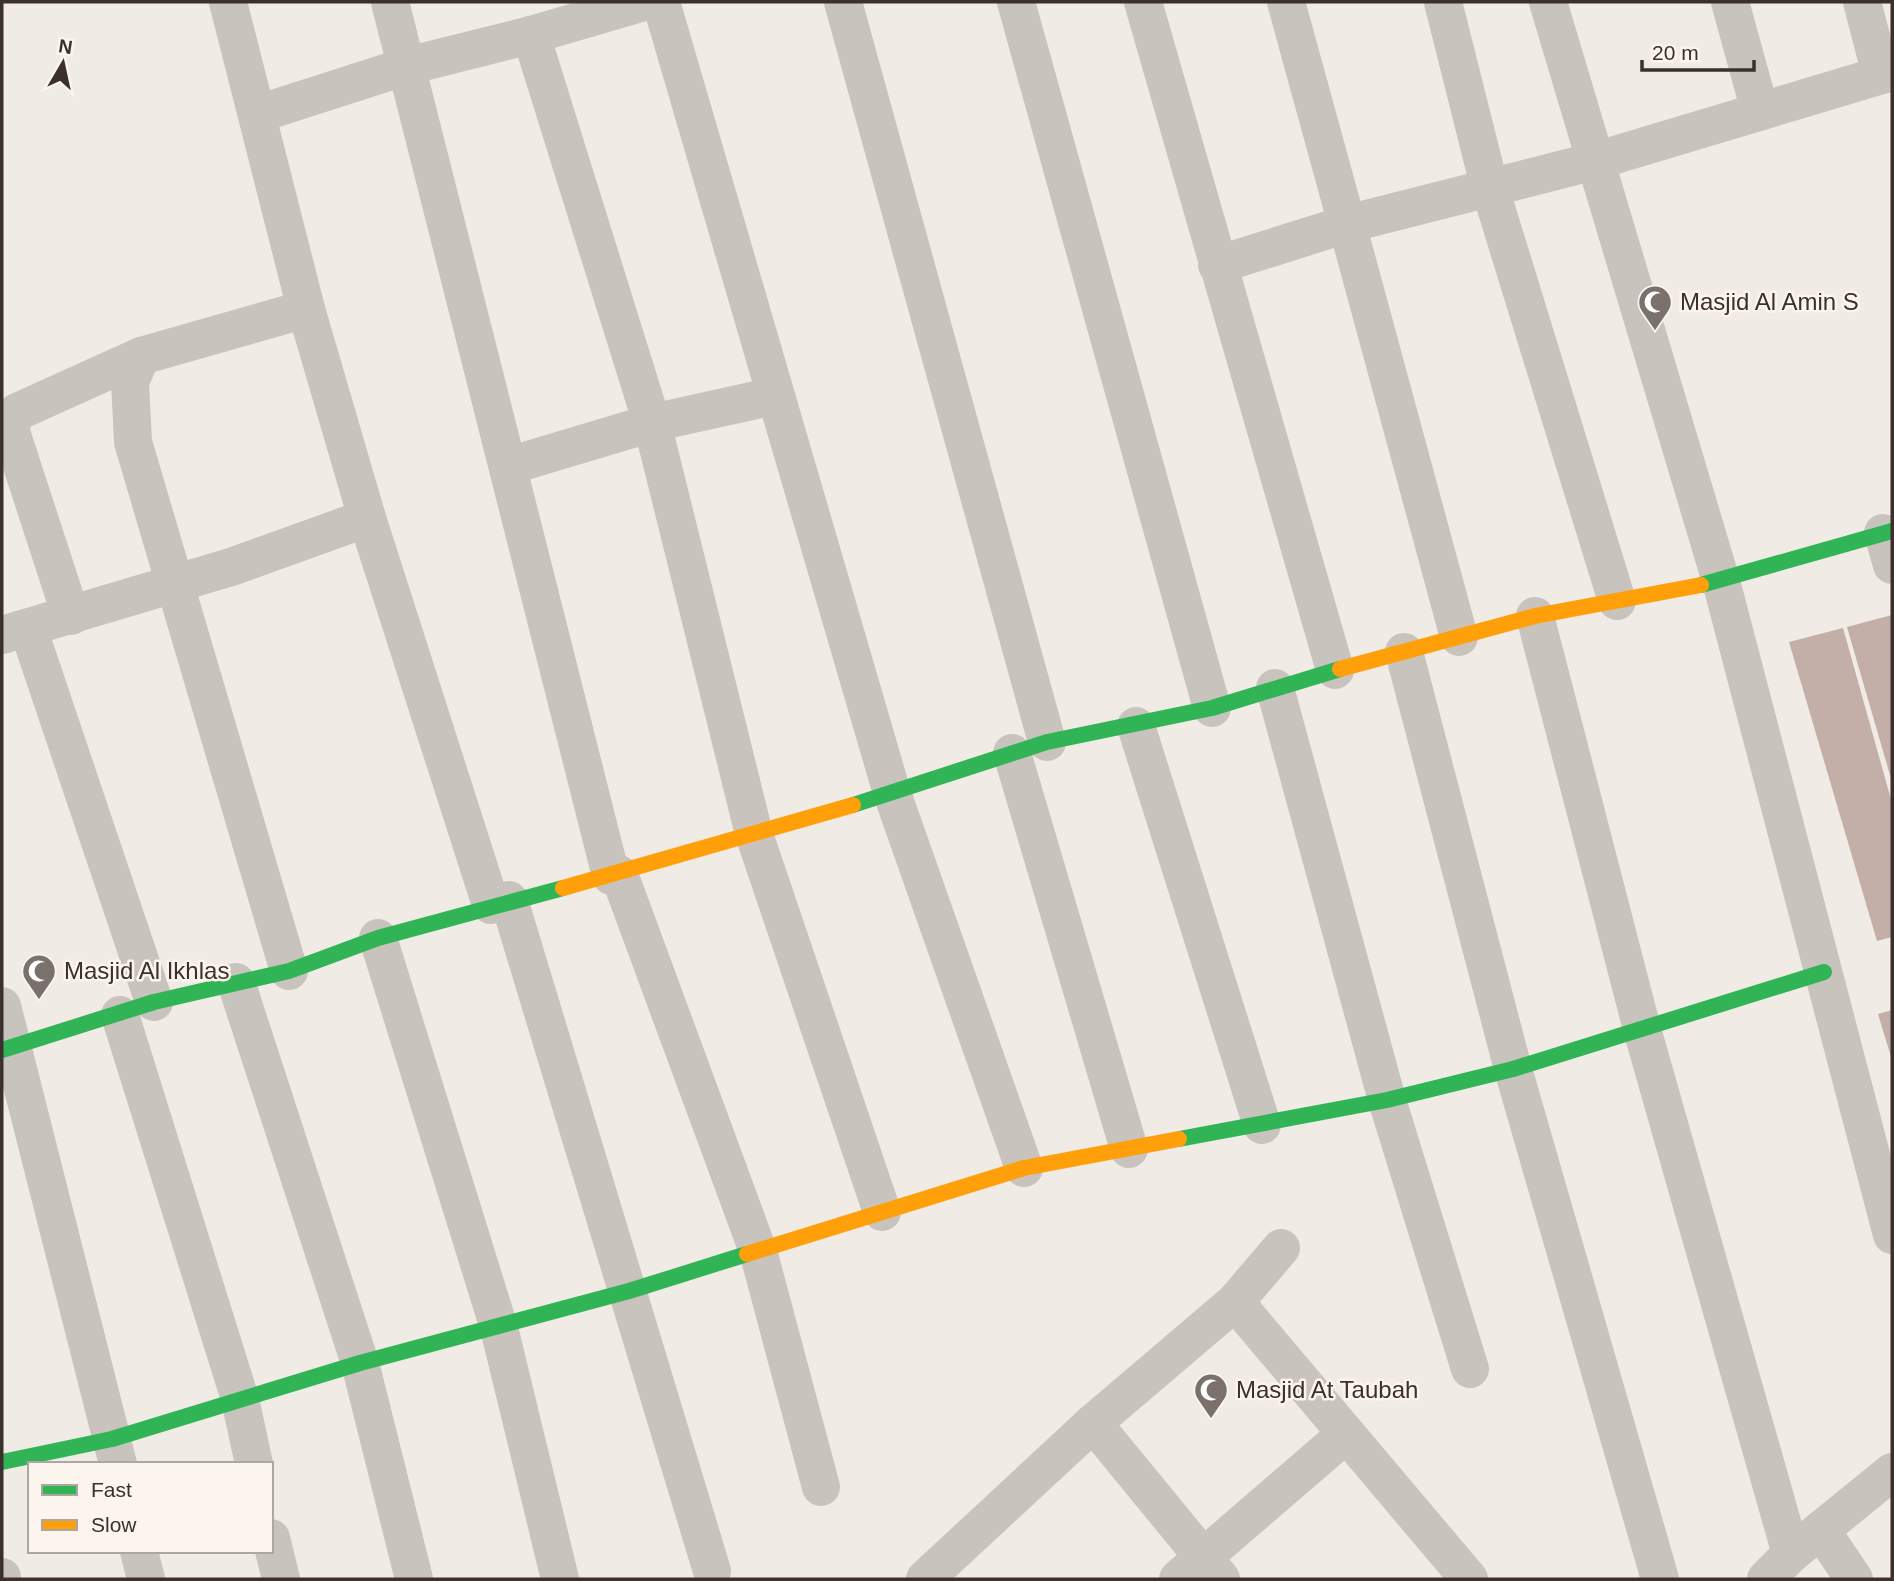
<svg xmlns="http://www.w3.org/2000/svg" width="1894" height="1581" viewBox="0 0 1894 1581" font-family="Helvetica,sans-serif">
<style>
.building{fill:#c3afa7}
.lines{fill:none;stroke-linecap:round;stroke-linejoin:round}
.street{stroke:#c9c3be;stroke-width:38}
.fast{stroke:#30b455;stroke-width:16}
.slow{stroke:#ff9f0a;stroke-width:16}
.labels{text-anchor:middle;stroke-width:5;stroke-linejoin:round;paint-order:stroke}
.poi-label{font-size:24px;fill:#3b302b;stroke:#fbf5ee;text-anchor:start}
</style>
<rect width="100%" height="100%" fill="#f0ebe5"/>
<g class="building">
<path d="M1892 615V782L1847 627Z"/>
<path d="M1843 628 1892 803V937L1877 941 1789 642Z"/>
<path d="M1892 1010V1060L1878 1014Z"/>
</g>
<g class="lines">
<g class="street">
<path d="M228 2 306 309 367 518 491 905"/>
<path d="M390 2 611 876"/>
<path d="M661 2 892 793 1024 1168"/>
<path d="M843 2 1047 742"/>
<path d="M1016 2 1212 708"/>
<path d="M1143 2 1335 670"/>
<path d="M1443 2 1489 185 1617 601"/>
<path d="M1548 2 1721 581 1892 1235"/>
<path d="M1730 2 1760 111"/>
<path d="M1862 2 1881 75"/>
<path d="M531 35 652 423 754 834 882 1212"/>
<path d="M258 114 407 66 531 35 644 2"/>
<path d="M1217 265 1347 224 1286 2"/>
<path d="M508 466 652 423 774 396"/>
<path d="M1883 533 1892 565"/>
<path d="M71 616 11 432 12 421 17 412 141 356"/>
<path d="M1535 616 1642 1029 1791 1554"/>
<path d="M28 628 154 1002"/>
<path d="M2 635 231 567 367 518"/>
<path d="M1459 637 1347 224 1595 161 1892 72"/>
<path d="M1404 652 1513 1069 1660 1579"/>
<path d="M1275 688 1387 1100 1470 1369"/>
<path d="M1136 726 1262 1125"/>
<path d="M1012 753 1129 1149"/>
<path d="M619 874 758 1251 821 1487"/>
<path d="M509 900 712 1571"/>
<path d="M378 938 499 1328 560 1579"/>
<path d="M289 971 133 442 130 382 141 356 306 309"/>
<path d="M236 982 360 1363 414 1579"/>
<path d="M2 1006 118 1464"/>
<path d="M120 1015 240 1399 254 1464"/>
<path d="M1235 1302 1469 1579"/>
<path d="M1093 1423 1221 1579"/>
<path d="M1821 1530 1854 1579"/>
<path d="M271 1538 281 1579"/>
<path d="M139 1551 146 1579"/>
<path d="M2 1577V1579"/>
<path d="M925 1579 1093 1423 1235 1302 1281 1248"/>
<path d="M1178 1579 1345 1435"/>
<path d="M1766 1579 1791 1554 1892 1472"/>
</g>
<g class="fast">
<path d="M1701 585 1892 531"/>
<path d="M853 805 1047 742 1212 708 1340 669"/>
<path d="M2 1050 154 1002 289 971 378 938 563 888"/>
<path d="M1179 1139 1387 1100 1513 1069 1824 972"/>
<path d="M2 1462 112 1439 360 1363 629 1291 747 1254"/>
</g>
<g class="slow">
<path d="M1340 669 1535 616 1701 585"/>
<path d="M563 888 853 805"/>
<path d="M747 1254 1024 1168 1179 1139"/>
</g>
</g>
<defs>
<g id="mosque-pin" transform="scale(1.75)"><path d="M0 17L-7.5 6A9.5 9.5 0 1 1 7.5 6Z" fill="#7a716c" stroke="#fbf5ee"/><path d="M3.5-4.9A6 6 0 1 0 3.5 4.9A5 5 0 1 1 3.5-4.9Z" fill="#fff"/></g>
</defs>
<g fill-rule="evenodd">
<use href="#mosque-pin" x="1655" y="302"/>
<use href="#mosque-pin" x="39" y="971"/>
<use href="#mosque-pin" x="1211" y="1390"/>
</g>
<g class="labels">
<g class="poi-label">
<text x="1680" y="310">Masjid Al Amin S</text>
<text x="64" y="979">Masjid Al Ikhlas</text>
<text x="1236" y="1398">Masjid At Taubah</text>
</g>
</g>
<rect width="1894" height="1581" fill="none" stroke="#3b302b" stroke-width="7"/>
<rect x="28" y="1462" width="245" height="91" fill="#fbf5ee" stroke="#aea6a0" stroke-width="2"/>
<rect x="42" y="1485" width="35" height="10" fill="#30b455" stroke="#aea6a0" stroke-width="2"/>
<text x="91" y="1497" font-size="21" fill="#3b302b">Fast</text>
<rect x="42" y="1520" width="35" height="10" fill="#ff9f0a" stroke="#aea6a0" stroke-width="2"/>
<text x="91" y="1532" font-size="21" fill="#3b302b">Slow</text>
<g transform="translate(63 63) rotate(9)" stroke="#fbf5ee" stroke-width="5" paint-order="stroke">
<path d="M0-5L12 26L0 18L-12 26Z" fill="#3b302b"/>
<text y="-10" font-size="19" font-weight="bold" text-anchor="middle" fill="#3b302b">N</text>
</g>
<path d="M1642 60v10h112v-10" fill="none" stroke="#3b302b" stroke-width="3.5"/>
<text x="1652" y="60" font-size="21" fill="#3b302b" stroke="#fbf5ee" stroke-width="5" paint-order="stroke">20 m</text>
</svg>
